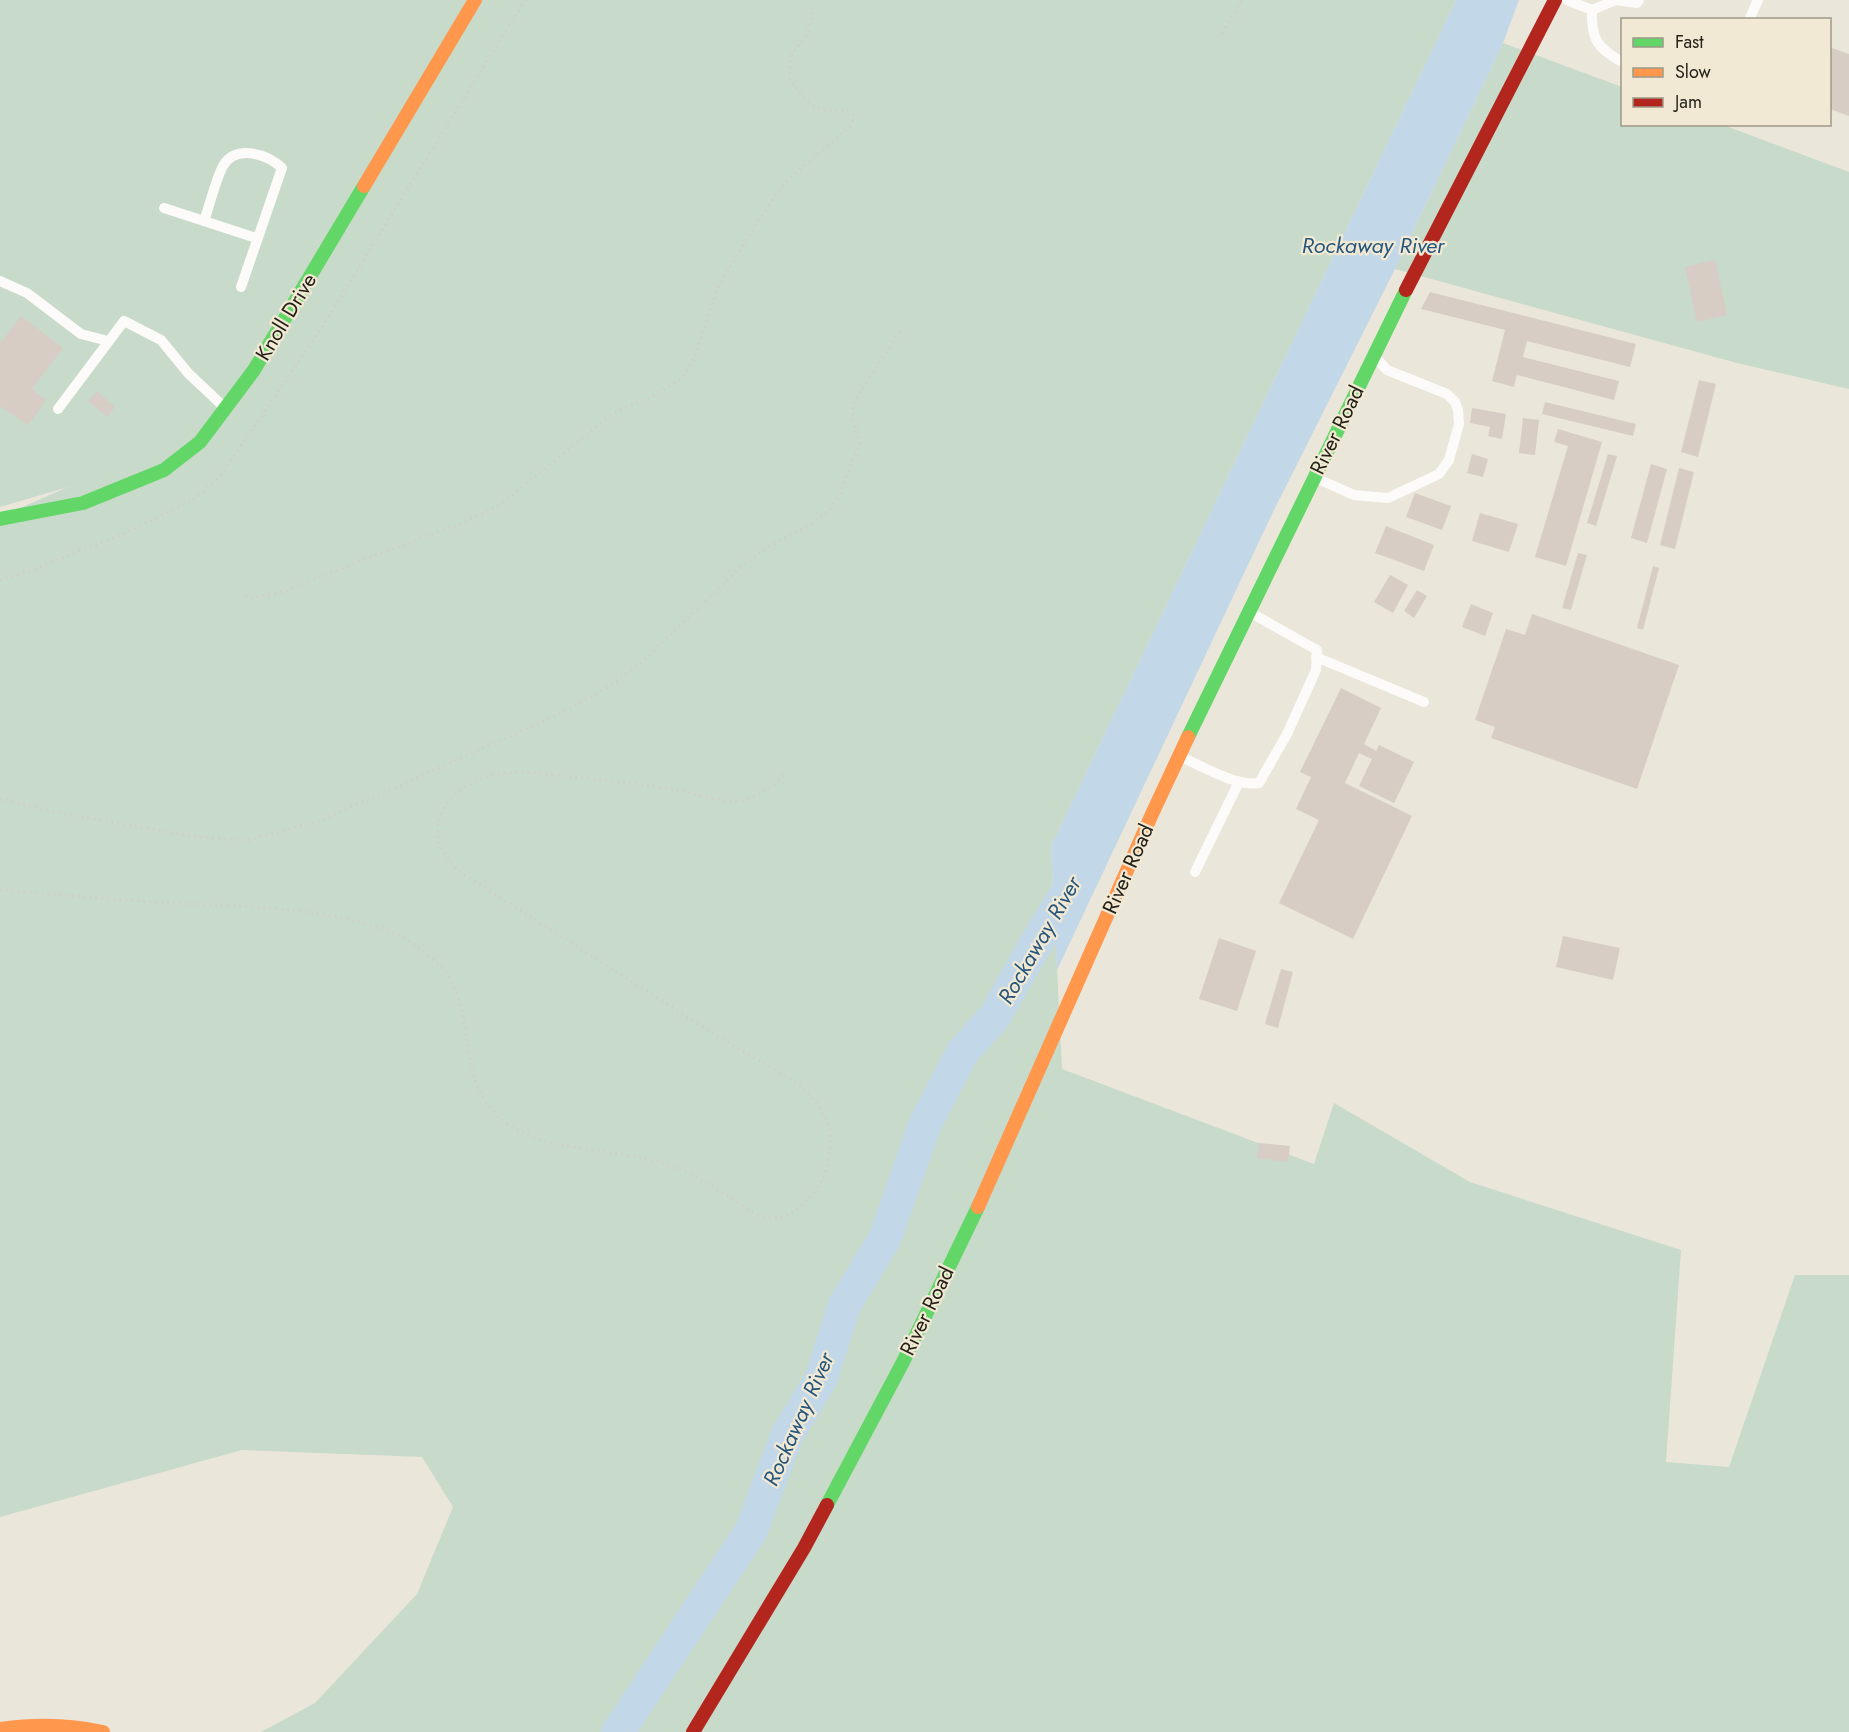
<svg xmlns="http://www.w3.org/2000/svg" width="1849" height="1732" viewBox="0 0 1849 1732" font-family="Jost,sans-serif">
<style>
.green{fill:#c8dac9}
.water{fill:#c2d7e8}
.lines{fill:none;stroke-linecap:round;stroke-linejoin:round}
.river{stroke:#c2d7e8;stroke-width:33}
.building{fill:#d7cdc5}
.path{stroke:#d0cecc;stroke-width:3;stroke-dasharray:1.5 4.5;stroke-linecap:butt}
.lane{stroke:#fcfbf9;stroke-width:10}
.fast{stroke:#63d668;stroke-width:14}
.slow{stroke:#ff974d;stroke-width:14}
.jam{stroke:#b3261e;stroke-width:14}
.labels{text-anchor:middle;stroke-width:4.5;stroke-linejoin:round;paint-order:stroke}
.street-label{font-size:21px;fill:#242119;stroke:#f1e9d3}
.water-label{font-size:22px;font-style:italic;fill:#26567d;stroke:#f1e9d3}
</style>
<rect width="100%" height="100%" fill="#eae6da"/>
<g class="green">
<path d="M0 0H1456L1051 846 1062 1069 1314 1164 1334 1103 1470 1182 1681 1250 1666 1462 1729 1467 1795 1275H1849V1732H261L315 1703 417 1594 453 1507 422 1457 242 1450 0 1517V517L68 487 0 507Z"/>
<path d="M1503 43 1622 87V124L1723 125 1849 172V389L1737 363 1395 269Z"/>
</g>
<path class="water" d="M1456 0H1519L1503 43 1395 269 1272 514 1057 970 1051 846Z"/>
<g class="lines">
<path class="river" d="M618 1732 751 1531 787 1435 821 1379 844 1306 885 1238 925 1124 962 1053 995 1016 1035 945 1078 875"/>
</g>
<g class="building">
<path d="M1832 48 1849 54V116L1830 109V54Z"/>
<path d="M1715 260 1727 315 1697 322 1685 267Z"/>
<path d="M1430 292 1636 344 1630 367 1527 341 1523 357 1619 381 1614 400 1517 375 1514 387 1492 381 1505 330 1421 309Z"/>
<path d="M21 316 63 348 32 389 46 400 28 425 0 406V344Z"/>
<path d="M1699 380 1716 384 1698 457 1681 452Z"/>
<path d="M97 391 115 407 107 417 88 401Z"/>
<path d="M1545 402 1636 424 1633 436 1542 414Z"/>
<path d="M1472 408 1506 414 1502 439 1488 436 1490 427 1470 423Z"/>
<path d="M1523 418 1539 420 1535 455 1519 453Z"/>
<path d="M1558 429 1602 442 1566 566 1535 557 1568 446 1554 442Z"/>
<path d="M1472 454 1488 459 1483 477 1467 473Z"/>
<path d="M1608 454 1617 456 1596 526 1587 523Z"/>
<path d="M1651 464 1667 469 1647 543 1631 538Z"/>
<path d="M1679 468 1694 472 1675 549 1660 545Z"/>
<path d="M1415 493 1451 506 1442 530 1406 517Z"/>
<path d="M1480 513 1518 524 1509 552 1472 541Z"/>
<path d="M1386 526 1434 545 1424 571 1375 553Z"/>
<path d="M1578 553 1587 555 1571 610 1562 608Z"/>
<path d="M1653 566 1659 568 1643 630 1637 628Z"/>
<path d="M1390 575 1408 585 1393 613 1374 602Z"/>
<path d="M1417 590 1427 596 1414 618 1404 611Z"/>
<path d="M1471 604 1493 613 1485 636 1462 627Z"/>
<path d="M1532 614 1679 665 1637 789 1491 738 1495 727 1475 720 1506 629 1525 635Z"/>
<path d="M1341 688 1381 708 1364 744 1376 751 1379 745 1414 762 1394 803 1359 786 1372 759 1359 753 1345 783 1412 816 1353 939 1279 903 1319 820 1296 809 1311 777 1300 772Z"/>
<path d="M1563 936 1620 948 1613 980 1556 967Z"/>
<path d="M1219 938 1256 951 1237 1011 1199 999Z"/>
<path d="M1281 969 1293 972 1278 1028 1265 1024Z"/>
<path d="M1259 1143 1290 1146 1288 1162 1257 1158Z"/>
</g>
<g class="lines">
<g class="path">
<path d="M1222 33 1242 0"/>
<path d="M0 580 32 570 123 534 192 501 219 478 320 330 525 0"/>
<path d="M245 596 253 598 286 591 352 564 465 522 497 507 614 413 653 396 681 379 695 357 719 285 758 221 785 182 852 125 853 115C837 105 840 112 825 110 809 108 797 90 789 78L792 54 806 36 814 10"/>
<path d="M0 799 65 814 197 837 249 840 322 820 562 713 610 686 643 661 743 565 770 546 808 526 829 511 839 496 860 442 853 421V404L901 329"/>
<path d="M0 890C56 894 113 900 169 903 241 906 335 907 401 936 409 940 416 947 424 952 433 959 445 969 450 979 477 1026 456 1087 506 1123 550 1154 615 1147 665 1164 687 1171 708 1184 728 1196 742 1205 759 1219 777 1218 795 1218 817 1191 824 1176 826 1172 827 1165 828 1160 838 1127 822 1107 799 1084L714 1034 457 870C440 849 430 836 444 809 454 790 479 777 500 774 521 770 543 774 564 776 601 780 640 783 677 790 692 793 722 802 736 801 753 799 777 788 785 772"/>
</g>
<g class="lane">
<path d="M1567 0 1592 10 1616 0 1637 3 1639 0"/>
<path d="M1592 10C1591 39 1597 48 1622 62"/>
<path d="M1749 20 1758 0"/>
<path d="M164 208 256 238"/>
<path d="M204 221C210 205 215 181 223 166 236 144 267 154 282 168L241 287"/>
<path d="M0 281 27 293 81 334 108 341"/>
<path d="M58 409 124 321 161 340 188 373 223 406"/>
<path d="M1316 478 1354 495 1388 498 1439 474 1449 460 1459 424 1458 410 1455 402 1447 394 1387 370 1376 358"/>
<path d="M1316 657 1424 702"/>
<path d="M1181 757C1202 766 1237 787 1259 783L1287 734 1316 670 1317 650 1251 613"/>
<path d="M1195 872 1239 782"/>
</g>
<g class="fast">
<path d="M0 519 83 503 164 470 200 442 254 370 364 186"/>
<path d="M1188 737 1406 290"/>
<path d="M827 1505 903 1362 978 1207"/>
</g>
<g class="slow">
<path d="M364 186 475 0"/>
<path d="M978 1207 1152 814 1188 737"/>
<path d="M0 1729C35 1724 68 1724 103 1732"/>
</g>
<g class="jam">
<path d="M1406 290 1555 0"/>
<path d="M693 1732 804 1548 827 1505"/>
</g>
</g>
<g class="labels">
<g class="street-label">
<text transform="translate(286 317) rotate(-59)" y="7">Knoll Drive</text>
<text transform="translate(1337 430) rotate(-64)" y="7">River Road</text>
<text transform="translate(1128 869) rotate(-66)" y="7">River Road</text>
<text transform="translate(927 1311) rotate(-64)" y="7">River Road</text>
</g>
<g class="water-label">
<text x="1373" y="253">Rockaway River</text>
<text transform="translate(1039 940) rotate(-60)" y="8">Rockaway River</text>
<text transform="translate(798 1419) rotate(-66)" y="8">Rockaway River</text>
</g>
</g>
<rect x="1621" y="18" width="210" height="108" fill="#f1e9d3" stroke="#9f9989" stroke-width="1.5"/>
<rect x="1633" y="38" width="30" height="9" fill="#63d668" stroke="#9f9989" stroke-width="1.5"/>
<text x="1675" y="48" font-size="18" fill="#242119">Fast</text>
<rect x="1633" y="68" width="30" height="9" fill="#ff974d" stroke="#9f9989" stroke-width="1.5"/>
<text x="1675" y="78" font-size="18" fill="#242119">Slow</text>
<rect x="1633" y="98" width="30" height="9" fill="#b3261e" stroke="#9f9989" stroke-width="1.5"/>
<text x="1675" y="108" font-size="18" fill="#242119">Jam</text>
</svg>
